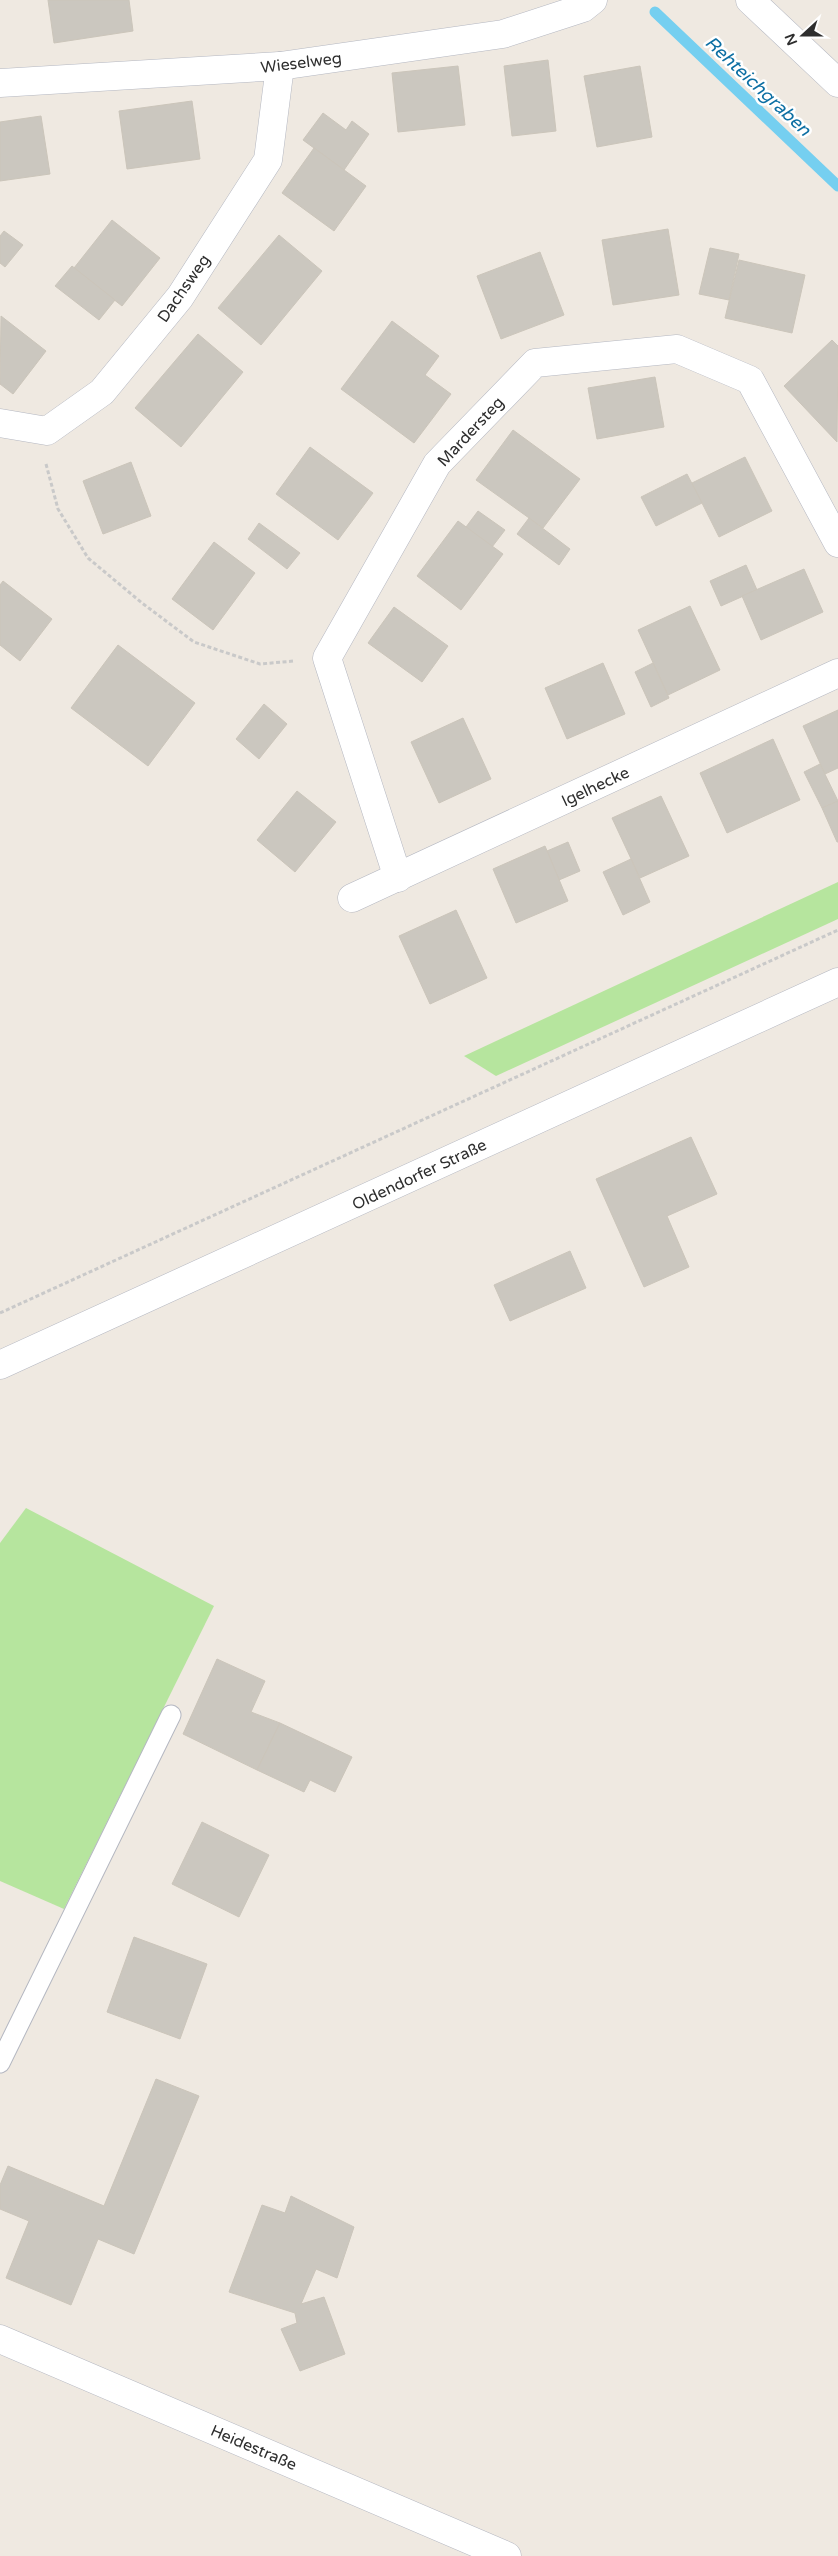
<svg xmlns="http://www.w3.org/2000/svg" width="838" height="2556" viewBox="0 0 838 2556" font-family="'Varela Round',sans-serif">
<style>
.green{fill:#b6e59e}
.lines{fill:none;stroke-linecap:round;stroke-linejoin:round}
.stream{stroke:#75cff0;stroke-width:11}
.building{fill:#cbc7bf;stroke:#cbc5ba}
.lane-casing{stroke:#b4b7c1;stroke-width:21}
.street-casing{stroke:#b4b7c1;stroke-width:29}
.secondary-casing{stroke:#b4b7c1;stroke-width:29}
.path{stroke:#c9c9c9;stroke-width:3;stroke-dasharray:4 2.5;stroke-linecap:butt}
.lane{stroke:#fff;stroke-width:19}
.street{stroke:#fff;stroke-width:28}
.secondary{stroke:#fff;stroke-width:28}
.labels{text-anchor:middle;stroke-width:5;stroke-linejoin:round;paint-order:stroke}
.street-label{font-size:16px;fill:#2e2e2e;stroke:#fff}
.water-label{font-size:18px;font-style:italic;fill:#0d6fa3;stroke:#fff}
</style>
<rect width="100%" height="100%" fill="#efe9e1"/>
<g class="green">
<path d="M838 882V919L496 1076 464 1056Z"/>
<path d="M26 1508 214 1606 64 1909 0 1881V1543Z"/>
</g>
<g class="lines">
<path class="stream" d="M655 12 838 186"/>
</g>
<g class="building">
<path d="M48 0H129L133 31 54 43Z"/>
<path d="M548 60 556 131 512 136 504 66Z"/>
<path d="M458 66 465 125 398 132 392 73Z"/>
<path d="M640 66 652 137 597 147 584 76Z"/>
<path d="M192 101 200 159 127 169 119 111Z"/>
<path d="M323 113 346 130 352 121 369 134 344 170 303 140Z"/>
<path d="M41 116 50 174 0 181V122Z"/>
<path d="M314 148 366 186 334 231 282 193Z"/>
<path d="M112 220 160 258 122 306 74 268Z"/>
<path d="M668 229 679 295 613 305 602 240Z"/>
<path d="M4 231 23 245 5 267 0 263V236Z"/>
<path d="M279 235 322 271 261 345 218 308Z"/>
<path d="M710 248 739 254 729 300 699 294Z"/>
<path d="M540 252 564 315 501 339 477 276Z"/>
<path d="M739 260 805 275 792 333 725 318Z"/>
<path d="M72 266 115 300 99 320 55 286Z"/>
<path d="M1 316 46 351 13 394 0 384Z"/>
<path d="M392 321 439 356 425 375 451 394 414 443 341 389Z"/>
<path d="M198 334 243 372 181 447 135 408Z"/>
<path d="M832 340 838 346 837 442 784 386Z"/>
<path d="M655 377 664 427 597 439 588 388Z"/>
<path d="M513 430 580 479 543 528 476 480Z"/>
<path d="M310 447 373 493 338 540 276 494Z"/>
<path d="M745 457 772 511 719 537 692 483Z"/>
<path d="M131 462 151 516 103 534 83 481Z"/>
<path d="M687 474 702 503 656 526 641 497Z"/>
<path d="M478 511 505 530 492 547 466 527Z"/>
<path d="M529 518 570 549 559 565 517 534Z"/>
<path d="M458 521 503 554 461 610 417 576Z"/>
<path d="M259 523 300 553 287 569 248 539Z"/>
<path d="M214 542 255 573 213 630 172 599Z"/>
<path d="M746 565 757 590 721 606 710 581Z"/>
<path d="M804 569 823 612 761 640 742 596Z"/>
<path d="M3 581 52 619 20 661 0 645V585Z"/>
<path d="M690 606 720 670 668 695 638 630Z"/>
<path d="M394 607 448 646 422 682 368 643Z"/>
<path d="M118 645 195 703 148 766 71 708Z"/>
<path d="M603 663 625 714 567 739 545 688Z"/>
<path d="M653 663 669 698 651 707 635 672Z"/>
<path d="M264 704 287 724 259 759 236 739Z"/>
<path d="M838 710V768L825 774 803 726Z"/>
<path d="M463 718 491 779 439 803 411 742Z"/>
<path d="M773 739 800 800 727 833 700 773Z"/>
<path d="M820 764 838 801 822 808 804 772Z"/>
<path d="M297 791 336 822 295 872 257 840Z"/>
<path d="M661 796 689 856 640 878 612 818Z"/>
<path d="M838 801V842H837L822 808Z"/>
<path d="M568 842 580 871 559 880 547 851Z"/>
<path d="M545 846 568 901 516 923 493 869Z"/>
<path d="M631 859 650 902 623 915 603 872Z"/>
<path d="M456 910 487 978 430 1004 399 936Z"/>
<path d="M691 1137 717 1194 667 1216 689 1267 644 1287 596 1179Z"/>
<path d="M570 1251 586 1288 510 1321 494 1285Z"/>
<path d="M217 1659 265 1681 251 1712 280 1723 257 1770 183 1734Z"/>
<path d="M280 1723 352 1757 335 1792 310 1780 304 1792 257 1770Z"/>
<path d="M202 1822 269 1855 239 1917 172 1884Z"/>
<path d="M134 1937 207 1964 180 2039 107 2012Z"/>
<path d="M156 2079 199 2096 134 2254 98 2239 71 2305 6 2278 29 2221 0 2209V2185L8 2166 104 2206Z"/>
<path d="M291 2196 354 2227 337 2278 316 2269 301 2304 324 2297 345 2354 300 2371 281 2329 297 2323 295 2313 229 2292 262 2205 285 2213Z"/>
</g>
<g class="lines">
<g class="lane-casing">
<path id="lane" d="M0 2063 171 1715"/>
</g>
<g class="street-casing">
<g id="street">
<path d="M750 0 838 83"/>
<path d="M0 83 280 66 503 34 583 8 593 0"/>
<path d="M0 423 47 431 102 392 180 297 268 160 280 66"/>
<path d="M398 878 327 658 437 464 535 363 677 349 750 380 838 543"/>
<path d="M352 898 838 673"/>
<path d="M0 2339 507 2556"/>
</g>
</g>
<g class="secondary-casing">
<path id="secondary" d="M0 1365 838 982"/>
</g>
<g class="path">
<path d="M46 464 58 509 88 558 142 603 194 642 260 664 294 661"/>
<path d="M0 1313 838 930"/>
</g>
<use href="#lane" class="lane"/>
<use href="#street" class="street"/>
<use href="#secondary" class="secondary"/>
</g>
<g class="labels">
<g class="street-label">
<text transform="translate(301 62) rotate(-7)" y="6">Wieselweg</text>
<text transform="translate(183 288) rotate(-55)" y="6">Dachsweg</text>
<text transform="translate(470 431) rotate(-47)" y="6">Mardersteg</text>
<text transform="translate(595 786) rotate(-25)" y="6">Igelhecke</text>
<text transform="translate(419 1174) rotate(-25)" y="6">Oldendorfer Straße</text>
<text transform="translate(254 2447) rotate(23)" y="6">Heidestraße</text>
</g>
<g class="water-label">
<text transform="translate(758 86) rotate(43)" y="6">Rehteichgraben</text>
</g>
</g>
<g transform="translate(803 35) rotate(249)" stroke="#ffffff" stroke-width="4" paint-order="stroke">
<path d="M0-4L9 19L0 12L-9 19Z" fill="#2e2e2e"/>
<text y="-8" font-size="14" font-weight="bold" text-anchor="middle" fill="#2e2e2e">N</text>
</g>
</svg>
